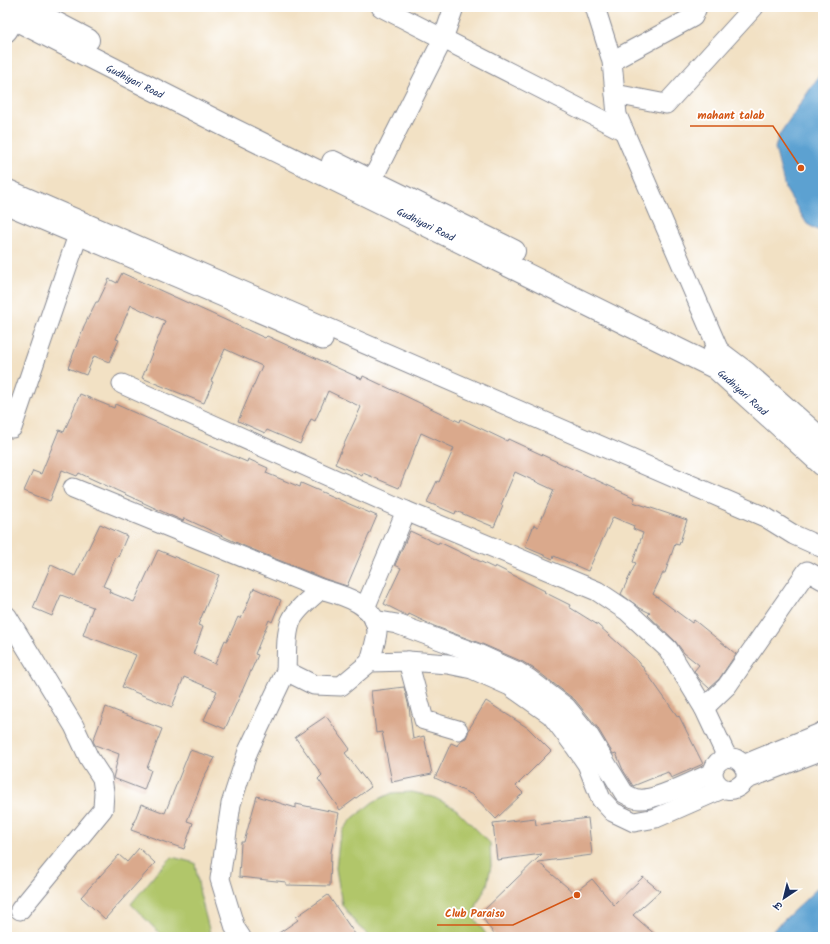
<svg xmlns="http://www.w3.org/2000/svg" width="830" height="944" viewBox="0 0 830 944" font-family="Kalam,'Playpen Sans Deva',sans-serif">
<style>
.green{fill:#b1c66a;stroke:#667a64}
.water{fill:#5ba1d1;stroke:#3b6898}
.building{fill:#daa98c}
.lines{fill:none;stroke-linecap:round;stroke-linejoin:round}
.street-casing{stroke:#868891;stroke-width:21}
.secondary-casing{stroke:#868891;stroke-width:24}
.street{stroke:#fff;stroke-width:19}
.secondary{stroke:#fff;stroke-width:22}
.labels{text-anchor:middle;stroke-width:3.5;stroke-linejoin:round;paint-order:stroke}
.street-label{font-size:10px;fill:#1b2f5e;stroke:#fff}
.leader{fill:none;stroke:#d45514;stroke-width:1.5}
.callout-dot{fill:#d45514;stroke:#fff;stroke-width:1.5}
.callout-label{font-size:11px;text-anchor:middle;font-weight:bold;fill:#d45514;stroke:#fff;stroke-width:3.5;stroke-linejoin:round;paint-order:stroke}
</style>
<rect width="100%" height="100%" fill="#fff"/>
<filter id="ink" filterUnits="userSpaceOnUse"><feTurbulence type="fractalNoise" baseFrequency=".025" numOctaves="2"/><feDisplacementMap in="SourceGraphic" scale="8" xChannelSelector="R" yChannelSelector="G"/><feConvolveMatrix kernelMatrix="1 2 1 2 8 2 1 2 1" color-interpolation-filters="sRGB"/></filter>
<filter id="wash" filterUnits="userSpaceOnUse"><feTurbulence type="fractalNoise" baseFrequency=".012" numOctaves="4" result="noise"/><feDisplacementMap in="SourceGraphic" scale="16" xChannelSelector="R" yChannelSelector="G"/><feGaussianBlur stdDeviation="0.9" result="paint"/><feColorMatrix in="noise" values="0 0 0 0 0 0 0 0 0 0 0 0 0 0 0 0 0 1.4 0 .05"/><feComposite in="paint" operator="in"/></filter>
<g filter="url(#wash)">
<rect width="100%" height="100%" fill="#f2e1c4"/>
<g class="green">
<path d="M412 792 433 797 455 808 490 843 491 866 487 885 478 902 473 916 488 937H371L358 926 342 905 336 868 339 841 344 829 353 818 373 802 392 793Z"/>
<path d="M172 857 195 863 200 894 211 937H163L131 904 158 871Z"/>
</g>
<g class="water">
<path d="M823 70V233L807 224 785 188 775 148 779 135Z"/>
<path d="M823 883V937H766Z"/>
</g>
<g id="blocks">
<g class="building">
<path d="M122 273 265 338 267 336 362 379 363 376 460 422 461 419 507 441 508 439 635 498 633 502 687 520 679 545 675 544 665 573H663L653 594 692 623 694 620 736 654 719 679 709 688 700 680 694 671 699 665 684 653 675 641 648 615 650 613 640 608 621 594 636 563 633 562 643 533 633 529 634 526 613 517 588 571 554 556 553 559 525 547 534 525 538 527 554 490 515 472 501 505 503 506 494 527 456 511 455 514 427 502 437 481 439 482 454 448 421 433 399 488 363 473 362 476 335 464 361 407 328 391 315 421 311 419 300 444 267 430 265 433 238 421 262 366 225 349 211 381 213 382 204 403 142 378 165 321 131 305 116 339 119 340 109 362 94 356 86 375 68 368 84 326 96 302H98L109 279 117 283Z"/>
<path d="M80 394 114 408 115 404 221 451 247 462 248 459 268 468 266 473 300 487 301 483 377 516 347 586 325 579 244 546 184 518 183 521 172 516 79 473 77 476 62 470 50 501 24 491 33 471 41 474 59 430 64 432Z"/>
<path d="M100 524 127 536 118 557H116L103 586 110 589 109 592 134 602 158 550 219 575 198 625 203 627 193 654 215 664 225 640 227 641 238 617 241 619 254 588 281 600 272 622 269 620 255 654 258 655 225 729 204 720 217 691 184 677 172 707 122 687 136 655 83 635 93 607 61 595 52 616 33 608 51 565 75 576Z"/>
<path d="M410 531 438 544 439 542 494 568 495 566 545 591 544 592 570 605 569 607 598 625 639 662 678 717 679 716 703 764 671 778 668 772 633 786 623 770 616 753 613 754 597 727 575 700 536 670 523 662 482 644 434 626 409 614 408 616 384 604 401 568 395 565Z"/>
<path d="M404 687 409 707 413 739 424 736 432 774 392 782 382 732 376 733 371 691Z"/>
<path d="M486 701 528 728 551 751 516 786 523 793 496 819 473 795 435 778 451 743 458 746 461 740 466 738 468 733 469 729Z"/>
<path d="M106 707 162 729 147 768 151 770 144 790 113 778 119 754 95 745 93 741Z"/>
<path d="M326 716 350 749 345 753 371 787 340 810 318 779 322 775 295 737Z"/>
<path d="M190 750 215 758 205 775 187 821 193 823 184 849 131 830 141 804 165 813Z"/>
<path d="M257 796 296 808V804L339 813 331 852 330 886 286 885V882L239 877 241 842H244Z"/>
<path d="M535 818 536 825 588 818 592 855 538 862 574 893 592 879 614 905 643 877 660 891 633 915 658 937H496L480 914 542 854 497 860 493 823Z"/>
<path d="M139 848 155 863 105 919 81 897 119 855 127 862Z"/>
<path d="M328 895 357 937H273L298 920 296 917Z"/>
</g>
</g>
</g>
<g filter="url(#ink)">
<use href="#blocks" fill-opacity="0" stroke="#868891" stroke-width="1"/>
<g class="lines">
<g class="street-casing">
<g id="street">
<path d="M381 7 624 131"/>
<path d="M595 7 612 61 617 115 720 353 718 362"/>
<path d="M7 32 23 7"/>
<path d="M612 61 693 17 697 7"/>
<path d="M615 94 666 104 754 7"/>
<path d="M7 189 765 517 794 535 823 548"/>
<path d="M366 194 372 180 443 39 454 7"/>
<path d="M7 205 78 235 323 340"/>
<path d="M122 384 406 511 597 591 627 611 668 649 704 708 727 757"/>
<path d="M12 428 78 235"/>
<path d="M73 488 321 589C342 595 377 604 377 632 376 642 372 653 370 662"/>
<path d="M321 589C311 598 296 609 291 621 285 636 287 655 286 671L314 685 341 686 370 662 408 661 448 664 472 669 510 686 551 715 576 748 587 764 601 799 613 812 634 822 656 818 722 789"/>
<path d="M365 608 406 511"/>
<path d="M7 616 74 726 89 758 102 778 104 792 103 809 20 910"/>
<path d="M374 620 397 624 478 654 518 672 529 679 566 707 588 734 624 793C629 796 633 799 639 799 656 801 695 780 712 773"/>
<path d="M408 661 424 720 458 730"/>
<path d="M704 708 727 686 807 571 823 580"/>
<path d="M727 757C730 758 734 758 736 759 744 763 750 776 743 783 722 804 697 768 727 757Z"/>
<path d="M743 765 823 732"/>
<path d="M745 780 823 750"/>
<path d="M241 937 235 928 220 879 231 804 248 751 286 671"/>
</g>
</g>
<g class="secondary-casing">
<g id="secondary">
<path d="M25 7 88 40"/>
<path d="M7 15 232 129 716 368 823 465"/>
<path d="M333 162 514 251"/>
<path d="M715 350 720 353 745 372 823 441"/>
</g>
</g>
<use href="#street" class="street"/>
<use href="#secondary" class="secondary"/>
</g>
</g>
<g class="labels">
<g class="street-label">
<text transform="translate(135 81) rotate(27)" y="4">Gudhiyari Road</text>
<text transform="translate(426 224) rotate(26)" y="4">Gudhiyari Road</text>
<text transform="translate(743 392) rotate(42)" y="4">Gudhiyari Road</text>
</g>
</g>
<path class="leader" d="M801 168L773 126H690M577 895L513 925H437"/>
<g class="callout-dot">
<circle cx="801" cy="168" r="4"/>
<circle cx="577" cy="895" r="4"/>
</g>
<g class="callout-label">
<text x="731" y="119">mahant talab</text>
<text x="475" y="917">Club Paraiso</text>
</g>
<rect width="830" height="944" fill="none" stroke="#fff" stroke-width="24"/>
<g transform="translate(784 898) rotate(215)" stroke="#ffffff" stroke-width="3" paint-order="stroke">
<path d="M0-3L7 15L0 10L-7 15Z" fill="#1b2f5e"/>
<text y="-6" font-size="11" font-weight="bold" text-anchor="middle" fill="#1b2f5e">उ</text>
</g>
</svg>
